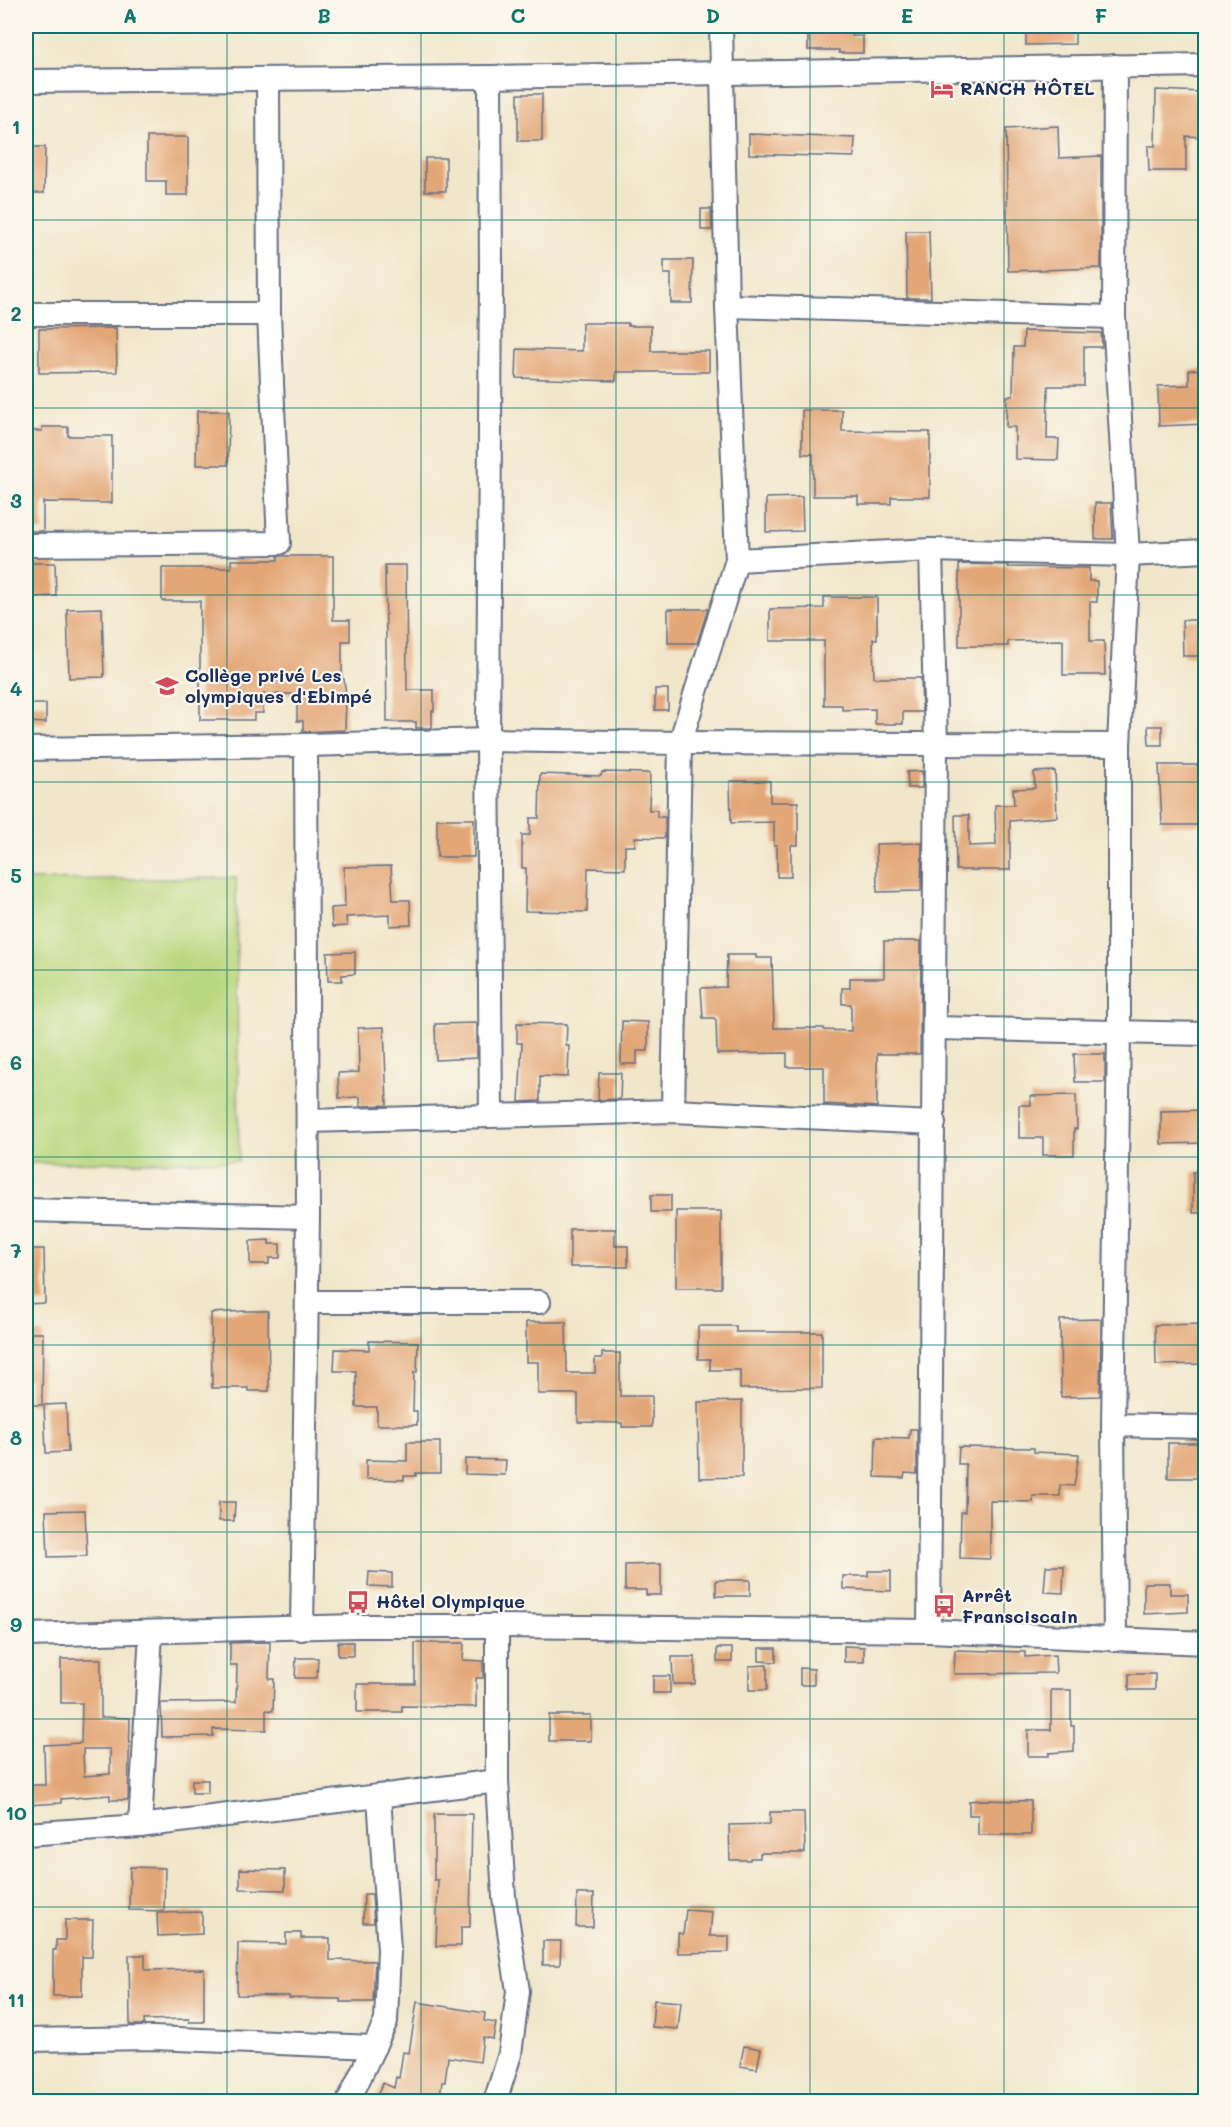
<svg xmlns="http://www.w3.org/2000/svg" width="1231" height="2127" viewBox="0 0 1231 2127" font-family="Mali,sans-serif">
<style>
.green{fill:#b9d77e;stroke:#6a836e;stroke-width:1.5}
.building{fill:#e3a676;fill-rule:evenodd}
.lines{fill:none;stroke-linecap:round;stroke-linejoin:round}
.minor-casing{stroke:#666f84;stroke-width:26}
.minor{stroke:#fff;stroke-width:22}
.grid{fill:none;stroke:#0f766e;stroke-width:1.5;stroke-opacity:0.55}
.labels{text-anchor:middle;stroke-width:4.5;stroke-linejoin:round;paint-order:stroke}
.poi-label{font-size:18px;font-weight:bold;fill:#1b2f5e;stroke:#fbf7ec;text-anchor:start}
.neatline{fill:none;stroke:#0f766e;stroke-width:2}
.grid-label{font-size:20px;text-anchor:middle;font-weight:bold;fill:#0f766e}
</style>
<rect width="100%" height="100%" fill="#fbf7ec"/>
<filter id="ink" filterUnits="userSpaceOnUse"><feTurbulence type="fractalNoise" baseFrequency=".0167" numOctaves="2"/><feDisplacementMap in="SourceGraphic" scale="12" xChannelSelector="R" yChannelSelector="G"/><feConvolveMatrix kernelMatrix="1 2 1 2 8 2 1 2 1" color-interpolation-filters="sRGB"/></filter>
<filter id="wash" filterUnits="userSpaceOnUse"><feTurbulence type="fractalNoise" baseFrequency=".008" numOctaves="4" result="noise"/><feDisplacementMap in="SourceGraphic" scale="24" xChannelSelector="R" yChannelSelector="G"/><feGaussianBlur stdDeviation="1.35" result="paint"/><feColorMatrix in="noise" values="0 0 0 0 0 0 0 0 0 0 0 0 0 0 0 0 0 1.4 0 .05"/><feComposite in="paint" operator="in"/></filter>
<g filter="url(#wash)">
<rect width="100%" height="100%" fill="#f1e6ca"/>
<path class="green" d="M236 878 239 1161 27 1163 26 880Z"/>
<g id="blocks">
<g class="building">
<path d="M808 26H852V36H863V53H839V50H808Z"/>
<path d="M1026 26H1075V44L1026 45Z"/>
<path d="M1156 90 1203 92 1202 137 1186 136V171H1149L1148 146H1155Z"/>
<rect x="518" y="94" width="24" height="47"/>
<path d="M1058 126 1059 158 1101 156V268L1008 271 1006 129Z"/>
<path d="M749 134 855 138 854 157 749 154Z"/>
<path d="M147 137H188V195H166V181H147Z"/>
<path d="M26 147H45L44 193H26Z"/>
<rect x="425" y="158" width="21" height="33"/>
<path d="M701 209H711L712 230H701Z"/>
<path d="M906 231H929L931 298H907Z"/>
<path d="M664 260H693L692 303H671V274H664Z"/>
<path d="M582 323H628V326H651V351H709V372H616V381L516 378 517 349 582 351Z"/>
<path d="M116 328 117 372 39 373V329Z"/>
<path d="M1024 331 1101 333 1102 347H1084V386H1048L1047 439H1059L1058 460 1015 459V427H1006L1007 396H1013L1014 347H1023Z"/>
<path d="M1206 369V424L1159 426 1158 386 1189 385V370Z"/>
<path d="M802 410H842V431L930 432V497H891V504H858V496H813V454H802Z"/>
<path d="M197 411H229L228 465H196Z"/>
<path d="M42 427H68V436H112V503L43 502V531H29V474H26V431H42Z"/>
<path d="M802 497 803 531 766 532V498Z"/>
<path d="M1095 503H1111L1113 539H1095Z"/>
<path d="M278 556H333V620H350V641H342V679H344L346 695 345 730 303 732V721H297V694H263V713H254V720H200V601H162V568H231V560H278Z"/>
<path d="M29 563H55L56 596 30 597Z"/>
<path d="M959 564 1008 565V567L1089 568V581H1097V602H1090V641H1104L1105 675H1063V640L1008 641V646H959Z"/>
<path d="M385 565H406L407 690H434V711H432V728H416V722H387Z"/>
<path d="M824 597H877V639H873L874 678H921L922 712H903V724H875V709L842 710V705H824V641H770V609L824 608Z"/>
<path d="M102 608 104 677 69 678 67 609Z"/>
<path d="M668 609H708L697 643H668Z"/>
<path d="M1182 620H1206V656H1183Z"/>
<rect x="655" y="689" width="13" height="21"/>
<path d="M26 704H46V723L26 722Z"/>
<path d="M1148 726H1162V745H1149Z"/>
<path d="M1159 765H1206V822H1200V825H1162Z"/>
<path d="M922 771V788H908L907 772Z"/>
<path d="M1055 771 1057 817 1010 821V870H956L955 815H969V846L996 845 995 805H1014L1013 789 1035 788 1034 772Z"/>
<path d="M602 772 650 773 649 810H657V817H665V838L635 837V846H625V869L588 868 587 912 525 911 526 868H522V835H530V818H539L540 774 601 776Z"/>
<path d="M730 781H770V802H798V845H791V877H777V845H774V822L731 823Z"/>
<rect x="437" y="819" width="37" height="38"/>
<path d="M922 843 921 891 877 892 876 844Z"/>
<path d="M391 866 393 900H410L411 925 390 926V915L346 917 347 926 332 927 331 908 345 907 344 867Z"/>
<path d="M884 941H921L920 1054H877V1107L824 1104V1067H787V1053L717 1054 716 1020 714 1018H703L701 988 726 987 727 955H756V958H772L774 1028H824V1030L851 1031V1004H842V988H850V978H884Z"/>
<path d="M355 952V974L342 975V981H328L327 953Z"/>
<path d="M622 1021 648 1022V1051H637V1064H621Z"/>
<path d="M477 1023V1058L436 1060 435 1024Z"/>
<path d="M517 1023 567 1024 566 1046H569L568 1077 540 1076V1101L519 1102 522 1043H517Z"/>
<path d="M384 1027 387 1105 360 1106V1097L339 1098 338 1073 359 1072 358 1028Z"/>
<path d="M1074 1054H1105V1082H1075Z"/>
<path d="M599 1073H621L620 1099 598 1100Z"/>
<path d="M1076 1095 1077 1129H1074V1155H1043V1138H1019V1105H1031L1030 1096Z"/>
<path d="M1206 1110V1143L1161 1144V1111Z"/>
<path d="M1206 1171V1213H1193V1172Z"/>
<rect x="651" y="1195" width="20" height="17"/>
<rect x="676" y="1211" width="45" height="77"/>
<path d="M570 1229H615V1246H628V1267H570Z"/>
<path d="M269 1240V1244H280V1258H269V1264H250V1241Z"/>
<path d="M26 1249H44L45 1303 26 1304Z"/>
<path d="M247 1311H268L269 1391H248V1388H212L211 1313Z"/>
<path d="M1101 1319 1100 1396 1061 1397 1060 1320Z"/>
<path d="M526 1322H566L567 1373H595V1358H602V1353H620V1396H652V1427H622V1423L578 1422V1394H538V1362H526Z"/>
<path d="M1206 1324V1364L1156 1365 1155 1325Z"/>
<path d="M698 1326H736V1332H822V1388L740 1389V1370H710V1359H698Z"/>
<path d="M26 1333H43L42 1405H29V1379H26Z"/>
<path d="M369 1341 418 1342 417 1372H414L413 1411H417V1425H377V1407H356V1371H334L335 1349 369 1350Z"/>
<path d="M742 1401V1477L699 1478 698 1402Z"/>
<path d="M66 1404 68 1452 46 1453 44 1405Z"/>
<path d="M910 1429H917V1474L905 1473 904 1478 875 1477 876 1437 909 1438Z"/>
<path d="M407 1442H440V1473H416V1476H404V1480L366 1479V1460L407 1461Z"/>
<rect x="1168" y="1443" width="38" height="35"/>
<path d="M959 1447 1034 1448V1452L1079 1454 1074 1486 1060 1485V1496H1033V1502L990 1501V1559L960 1558 961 1512H965L966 1464H958Z"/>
<path d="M465 1459 506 1460 505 1475 465 1474Z"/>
<path d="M219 1502H235L234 1521H219Z"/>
<path d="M85 1510 87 1556 48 1557 46 1511Z"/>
<path d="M661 1564V1595H646V1590H625V1565Z"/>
<path d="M1046 1566H1064L1063 1593 1044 1592Z"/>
<path d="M868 1571H891V1591L843 1589V1576H868Z"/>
<path d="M369 1572 392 1573V1587L368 1586Z"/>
<rect x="716" y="1580" width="34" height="16"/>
<path d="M1144 1583H1170V1594H1188V1612L1144 1614Z"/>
<path d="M270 1642 269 1679H274L273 1711 266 1710V1730L213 1729V1736L162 1737 161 1703 236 1702 237 1665H230V1643Z"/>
<rect x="338" y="1642" width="15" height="14"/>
<path d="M415 1643H464L463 1660 483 1661V1678H476V1707L402 1706V1712H357V1684H415Z"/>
<path d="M844 1646 864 1647V1662H844Z"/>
<rect x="717" y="1648" width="15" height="14"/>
<path d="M759 1648H776V1662L759 1661Z"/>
<path d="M955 1650 1025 1652V1657L1055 1655 1056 1673 954 1674Z"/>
<path d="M672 1657H695V1684H673Z"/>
<path d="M296 1658H318L317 1678H295Z"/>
<path d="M61 1659H101V1717L130 1718 128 1800H110V1795L61 1799V1803L26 1805V1785H45L44 1745 81 1743 82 1703H61ZM83 1749H110V1774L84 1776Z"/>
<path d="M767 1665V1690H749V1666Z"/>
<path d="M800 1668 814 1669V1685H800Z"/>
<rect x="1129" y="1674" width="26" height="16"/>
<rect x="653" y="1676" width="17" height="17"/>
<path d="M1051 1690H1071V1726H1074V1751L1049 1753V1756H1028V1730H1051Z"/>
<rect x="549" y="1715" width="42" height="26"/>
<rect x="192" y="1780" width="16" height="13"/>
<path d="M980 1800 1031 1801V1835H978V1815H969V1801Z"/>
<path d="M770 1812H804L805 1853H760V1858H750V1860H730L729 1825 770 1824Z"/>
<path d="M434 1814H472L470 1927H461V1946H436L438 1880H434Z"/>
<path d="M130 1867 165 1868 164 1911 129 1910Z"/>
<path d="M240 1869 285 1870V1890L240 1889Z"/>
<path d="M364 1894H372L374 1923H363Z"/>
<path d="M577 1894H594L593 1927H576Z"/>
<path d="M686 1910 712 1912 710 1936H729V1952L678 1953V1933L683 1934Z"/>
<path d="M202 1912V1934L158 1936 157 1913Z"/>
<path d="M65 1920H93L92 1957H82V1996H53V1950H56V1940H65Z"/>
<path d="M286 1933H301V1938H330V1960L375 1961 373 2002H340V1999L289 1998V1996L237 1995 238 1943 286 1944Z"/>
<path d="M543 1941H561L560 1965H543Z"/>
<path d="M129 1955H145V1970L204 1969V2022H189V2019L144 2020V2025H130Z"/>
<path d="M654 2000 681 2002 678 2029 652 2027Z"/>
<path d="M417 2002 485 2013 484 2021 496 2023 493 2039 483 2037 480 2062 448 2057 445 2082H442L439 2102H392L376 2098 383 2083 394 2088 396 2077 399 2078 403 2052 409 2053Z"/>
<path d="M744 2046 761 2049 757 2069 740 2066Z"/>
</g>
</g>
</g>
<g filter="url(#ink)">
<use href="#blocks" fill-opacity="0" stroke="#666f84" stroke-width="1.5"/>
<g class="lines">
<g class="minor-casing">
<g id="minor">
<path d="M1115 66 1114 317 1128 555 1119 745V1033L1113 1425 1115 1640"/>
<path d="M490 77 491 272 488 740 491 1116"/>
<path d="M26 81 490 77 1206 65"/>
<path d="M727 306 1114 317"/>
<path d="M26 314H269"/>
<path d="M26 545 279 543 269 314 268 79"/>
<path d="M737 560 931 550 1128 555 1206 551"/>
<path d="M26 749 306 745 488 740 680 743 1119 745"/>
<path d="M934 1028 1206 1034"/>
<path d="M673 1111 680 743 737 560 727 306 721 26"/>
<path d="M308 1121 673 1111 934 1123"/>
<path d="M26 1210 308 1217"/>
<path d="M307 1302H539"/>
<path d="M1113 1425 1206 1427"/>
<path d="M302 1629 308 1217 306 745"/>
<path d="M929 1631 936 745 931 550"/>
<path d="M26 1635 356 1626H497L929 1631 1206 1643"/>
<path d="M140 1826 497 1781"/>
<path d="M26 1834 140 1826 151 1632"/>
<path d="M26 2040 153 2038 374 2047"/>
<path d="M348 2102 386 2021 389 1950 379 1796"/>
<path d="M495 2102 510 2054 518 1991 504 1897 497 1781V1626"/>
</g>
</g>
<use href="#minor" class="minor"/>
</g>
</g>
<path class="grid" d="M227 26V2102M421 26V2102M616 26V2102M810 26V2102M1004 26V2102M26 220H1206M26 408H1206M26 595H1206M26 782H1206M26 970H1206M26 1157H1206M26 1345H1206M26 1532H1206M26 1719H1206M26 1907H1206"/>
<defs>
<g id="hotel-bare" transform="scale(1.8)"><path d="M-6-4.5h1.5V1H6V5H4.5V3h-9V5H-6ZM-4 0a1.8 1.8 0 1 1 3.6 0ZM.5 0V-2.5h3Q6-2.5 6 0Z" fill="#d1495b" stroke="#fbf7ec" stroke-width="2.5" paint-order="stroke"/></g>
<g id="school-bare" transform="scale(1.8)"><path d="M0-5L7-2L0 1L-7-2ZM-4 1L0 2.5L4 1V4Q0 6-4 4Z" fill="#d1495b" stroke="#fbf7ec" stroke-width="2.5" paint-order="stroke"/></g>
<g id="bus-bare" transform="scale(1.8)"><path d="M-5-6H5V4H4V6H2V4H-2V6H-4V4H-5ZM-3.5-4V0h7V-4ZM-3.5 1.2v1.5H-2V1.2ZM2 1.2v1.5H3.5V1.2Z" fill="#d1495b" stroke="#fbf7ec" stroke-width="2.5" paint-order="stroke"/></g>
</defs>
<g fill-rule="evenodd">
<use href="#hotel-bare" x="942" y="89"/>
<use href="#school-bare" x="167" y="686"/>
<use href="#bus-bare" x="358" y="1602"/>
<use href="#bus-bare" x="944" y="1606"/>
</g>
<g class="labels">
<g class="poi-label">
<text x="960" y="95">RANCH HÔTEL</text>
<text x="185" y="682">Collège privé Les<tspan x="185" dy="21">olympiques d'Ebimpé</tspan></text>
<text x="962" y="1602">Arrêt<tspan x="962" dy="21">Fransciscain</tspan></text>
<text x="376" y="1608">Hôtel Olympique</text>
</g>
</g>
<rect width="1231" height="2127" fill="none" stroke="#fbf7ec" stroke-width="66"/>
<rect x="33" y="33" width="1165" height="2061" class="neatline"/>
<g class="grid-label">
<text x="130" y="23">A</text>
<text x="324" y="23">B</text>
<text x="518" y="23">C</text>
<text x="713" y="23">D</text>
<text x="907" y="23">E</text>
<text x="1101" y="23">F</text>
<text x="16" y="134">1</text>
<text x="16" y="321">2</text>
<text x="16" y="508">3</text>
<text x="16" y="696">4</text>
<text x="16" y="883">5</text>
<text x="16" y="1070">6</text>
<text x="16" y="1258">7</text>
<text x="16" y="1445">8</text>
<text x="16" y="1632">9</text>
<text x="16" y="1820">10</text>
<text x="16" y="2007">11</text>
</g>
</svg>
